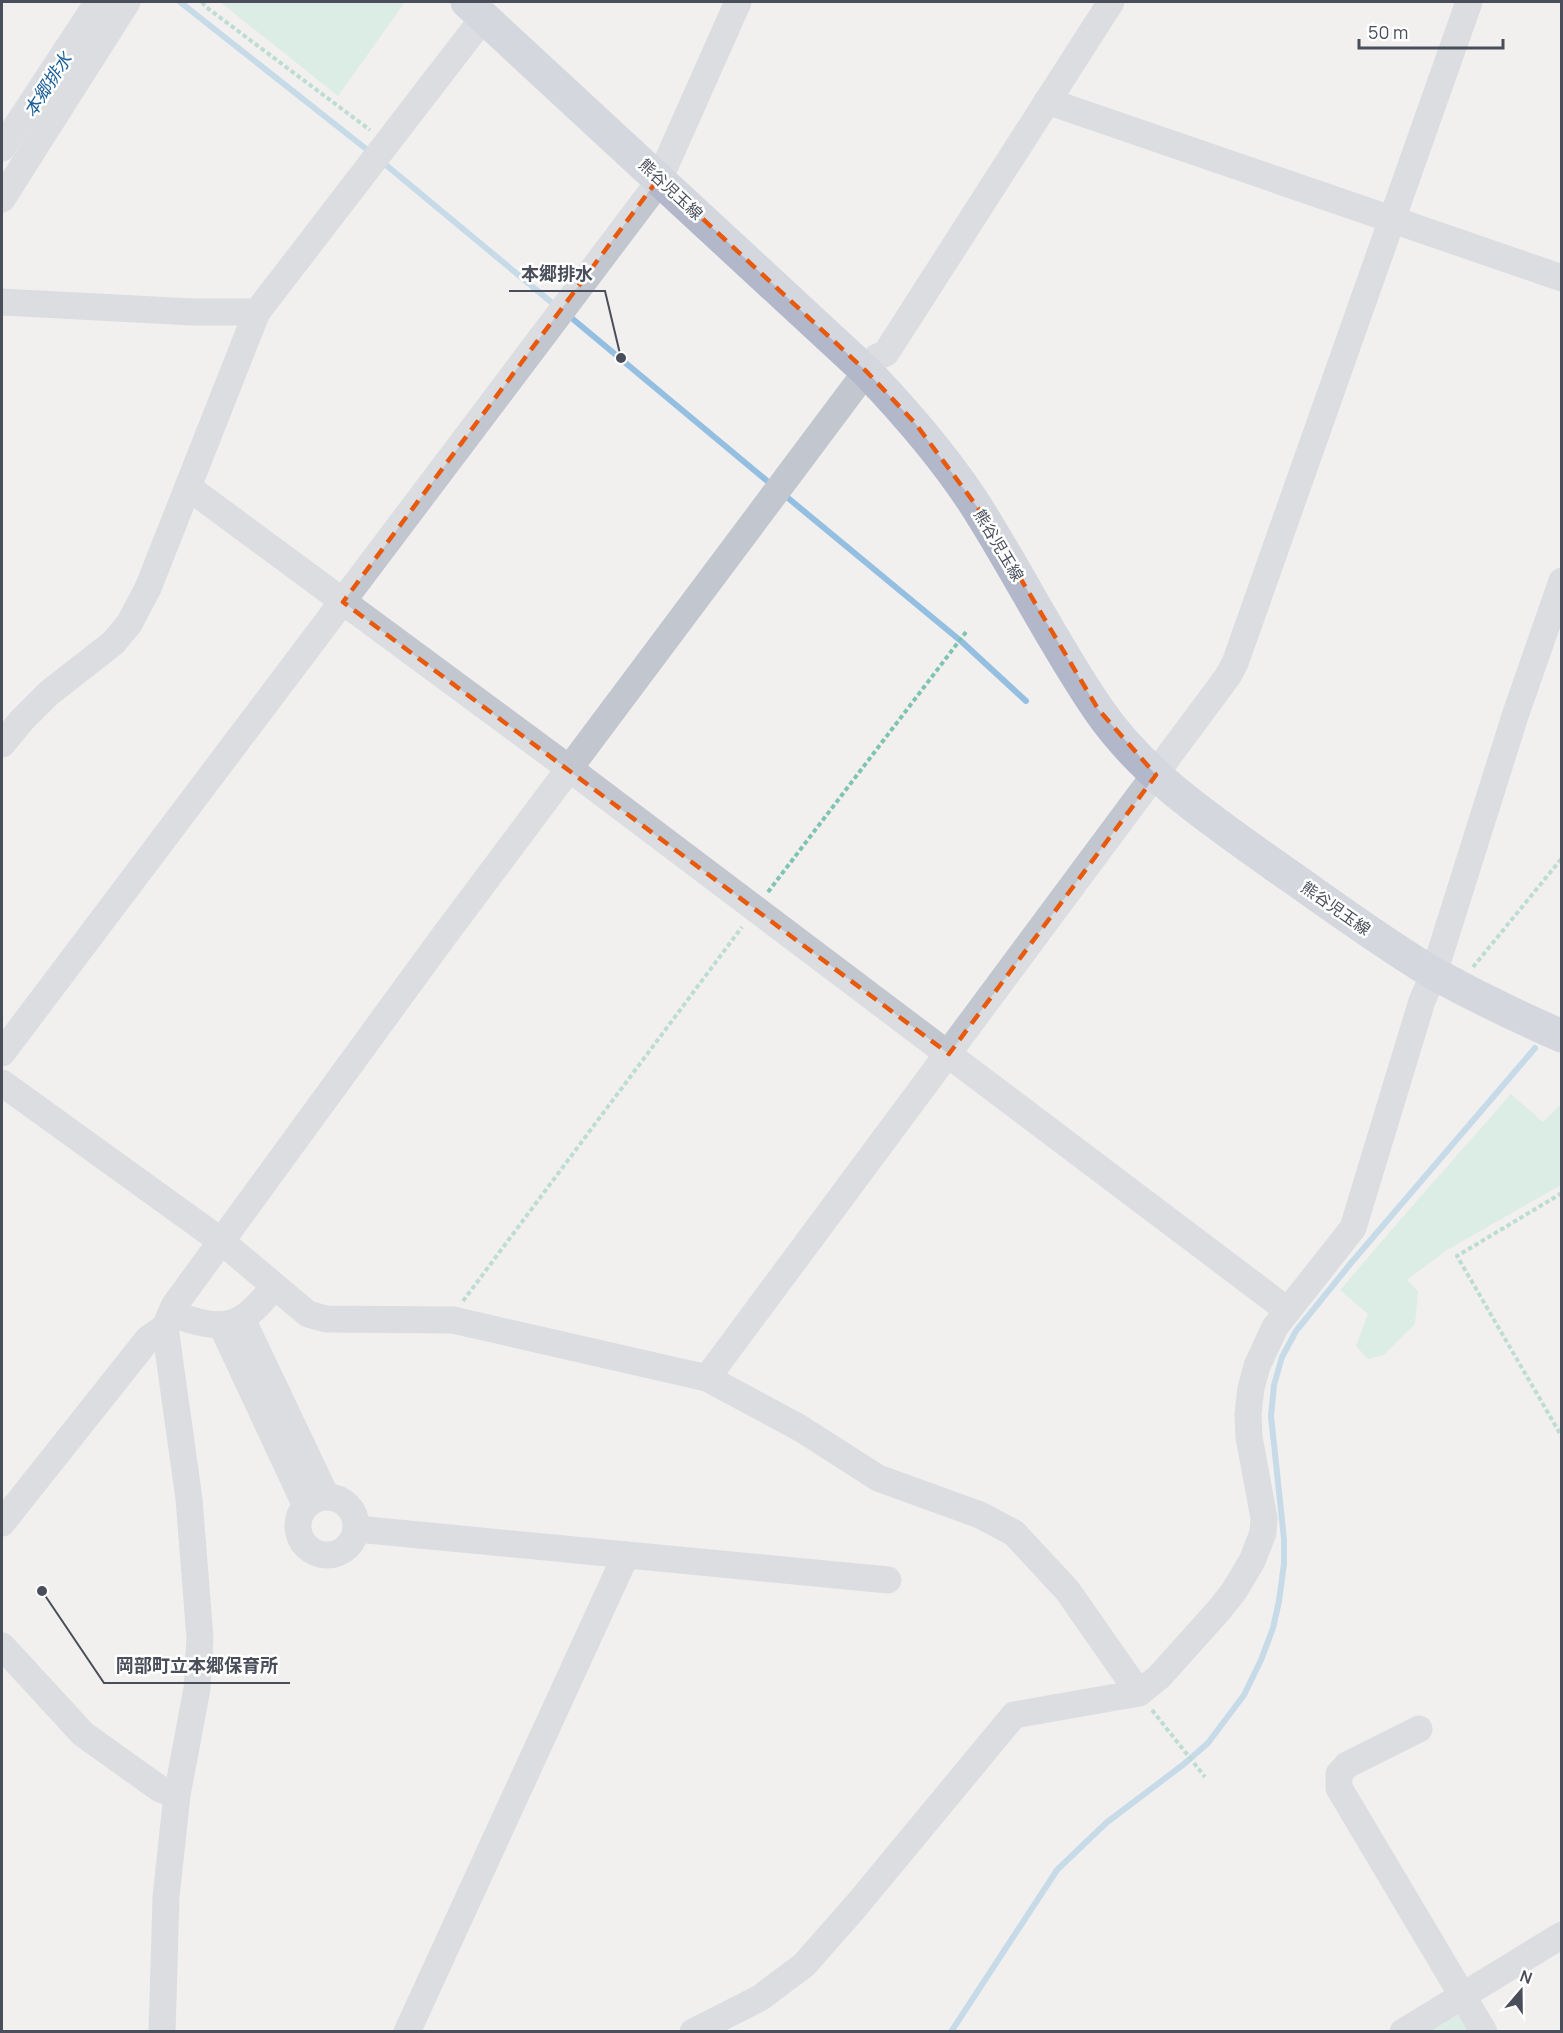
<svg xmlns="http://www.w3.org/2000/svg" width="1563" height="2033" viewBox="0 0 1563 2033" font-family="Manrope,'Noto Sans JP',sans-serif">
<style>
.green{fill:#c3e9db}
.lines{fill:none;stroke-linecap:round;stroke-linejoin:round}
.stream{stroke:#95bfe1;stroke-width:6}
.path{stroke:#7fc3b2;stroke-width:4;stroke-dasharray:4.5 3;stroke-linecap:butt}
.minor{stroke:#c1c6cf;stroke-width:27}
.major{stroke:#b2b8ca;stroke-width:33}
.marked{fill:none;stroke:#e8590c;stroke-width:4.5;stroke-dasharray:12 8;stroke-linejoin:round}
.labels{text-anchor:middle;stroke-width:5;stroke-linejoin:round;paint-order:stroke}
.street-label{font-size:16px;fill:#494e5a;stroke:#fff}
.water-label{font-size:18px;font-style:italic;fill:#1e6198;stroke:#fff}
.leader{fill:none;stroke:#494e5a;stroke-width:2}
.callout-dot{fill:#494e5a;stroke:#fff;stroke-width:2}
.callout-label{font-size:18px;text-anchor:middle;font-weight:bold;fill:#494e5a;stroke:#fff;stroke-width:5;stroke-linejoin:round;paint-order:stroke}
</style>
<rect width="100%" height="100%" fill="#f1f0ef"/>
<g class="green">
<path d="M220 2H405L338 96Z"/>
<path d="M1511 1094 1543 1122 1561 1104V1185L1447 1250 1407 1280 1418 1291 1415 1324 1384 1355 1368 1359 1356 1346 1368 1314 1340 1290 1400 1220Z"/>
<path d="M1462 2009 1475 2032H1419Z"/>
</g>
<g class="lines">
<g class="stream">
<path d="M180 2 370 152"/>
<path d="M380 160 557 307"/>
<path d="M568 315 772 485"/>
<path d="M782 493 962 642 1026 701"/>
<path d="M951 2032 1057 1870 1106 1823 1184 1764 1208 1743 1244 1695 1261 1660 1273 1628 1279 1601 1284 1564V1539L1271 1416 1274 1385 1282 1357 1296 1331 1351 1263 1535 1048"/>
</g>
<g class="path">
<path d="M202 2 206 7 370 130"/>
<path d="M768 892 966 632"/>
<path d="M1473 967 1562 858"/>
<path d="M1562 1193 1457 1256 1562 1437"/>
<path d="M463 1301 742 927"/>
<path d="M1152 1710 1205 1777"/>
</g>
<g class="minor">
<path d="M1047 101 1562 278"/>
<path d="M2 148 98 2"/>
<path d="M2 199 127 2"/>
<path d="M2 302 193 312H257"/>
<path d="M188 487 570 769 1287 1310"/>
<path d="M2 744 22 720 49 693 113 643 129 624 148 588 257 312 484 17"/>
<path d="M2 1053 652 191 666 164 738 2"/>
<path d="M2 1083 221 1241 308 1314 326 1319 453 1320 707 1378 800 1428 878 1478 980 1515 1014 1533 1067 1590 1139 1693"/>
<path d="M171 1314C225 1331 237 1332 274 1287"/>
<path d="M242 1319 326 1496"/>
<path d="M222 1326 306 1506"/>
<path d="M707 1378 1228 676 1235 663 1469 2"/>
<circle cx="327" cy="1526" r="29"/>
<path d="M2 1523 148 1339 165 1327"/>
<path d="M357 1529 888 1580"/>
<path d="M2 1646 83 1734 160 1789 177 1795"/>
<path d="M1419 1729 1347 1765 1339 1774V1788L1484 2032"/>
<path d="M162 2032 166 1897 177 1795 197 1689 200 1638 189 1499 165 1327 174 1306 441 940 877 357 886 353 1111 2"/>
<path d="M407 2032 626 1555"/>
<path d="M693 2032 760 1998 804 1965 856 1906 1014 1715 1139 1693 1159 1677 1220 1609 1234 1591 1252 1561 1263 1533 1264 1518 1249 1437 1248 1414 1251 1388 1257 1366 1275 1327 1353 1228 1422 1001 1434 973 1515 716 1562 581"/>
<path d="M1403 2032 1562 1935"/>
</g>
<path class="major" d="M467 2 867 372C909 416 949 462 981 514 1021 578 1055 646 1098 709 1143 775 1210 819 1274 865 1326 901 1378 940 1433 973 1475 996 1518 1017 1562 1036"/>
</g>
<path d="M0 0H1563V2033H0ZM659 178 867 372 915 423 981 512 1098 709 1156 775 949 1054 343 602Z" fill="#f1f0ef" fill-opacity=".55" fill-rule="evenodd"/>
<path class="marked" d="M659 178 867 372 915 423 981 512 1098 709 1156 775 949 1054 343 602Z"/>
<g class="labels">
<g class="street-label">
<text transform="translate(671 189) rotate(43)" y="6">熊谷児玉線</text>
<text transform="translate(999 545) rotate(59)" y="6">熊谷児玉線</text>
<text transform="translate(1336 908) rotate(35)" y="6">熊谷児玉線</text>
</g>
<g class="water-label">
<text transform="translate(48 85) rotate(-57)" y="6">本郷排水</text>
</g>
</g>
<path class="leader" d="M621 358L605 291H509M42 1591L104 1683H290"/>
<g class="callout-dot">
<circle cx="621" cy="358" r="6"/>
<circle cx="42" cy="1591" r="6"/>
</g>
<g class="callout-label">
<text x="557" y="280">本郷排水</text>
<text x="197" y="1672">岡部町立本郷保育所</text>
</g>
<rect width="1563" height="2033" fill="none" stroke="#494e5a" stroke-width="6"/>
<g transform="translate(1521 1991) rotate(20)" stroke="#ffffff" stroke-width="4.5" paint-order="stroke">
<path d="M0-4.5L10 22L0 15L-10 22Z" fill="#494e5a"/>
<text y="-9" font-size="16" font-weight="bold" text-anchor="middle" fill="#494e5a">N</text>
</g>
<path d="M1359 39v9h144v-9" fill="none" stroke="#494e5a" stroke-width="3"/>
<text x="1368" y="39" font-size="18" fill="#494e5a" stroke="#ffffff" stroke-width="4.5" paint-order="stroke">50 m</text>
</svg>
